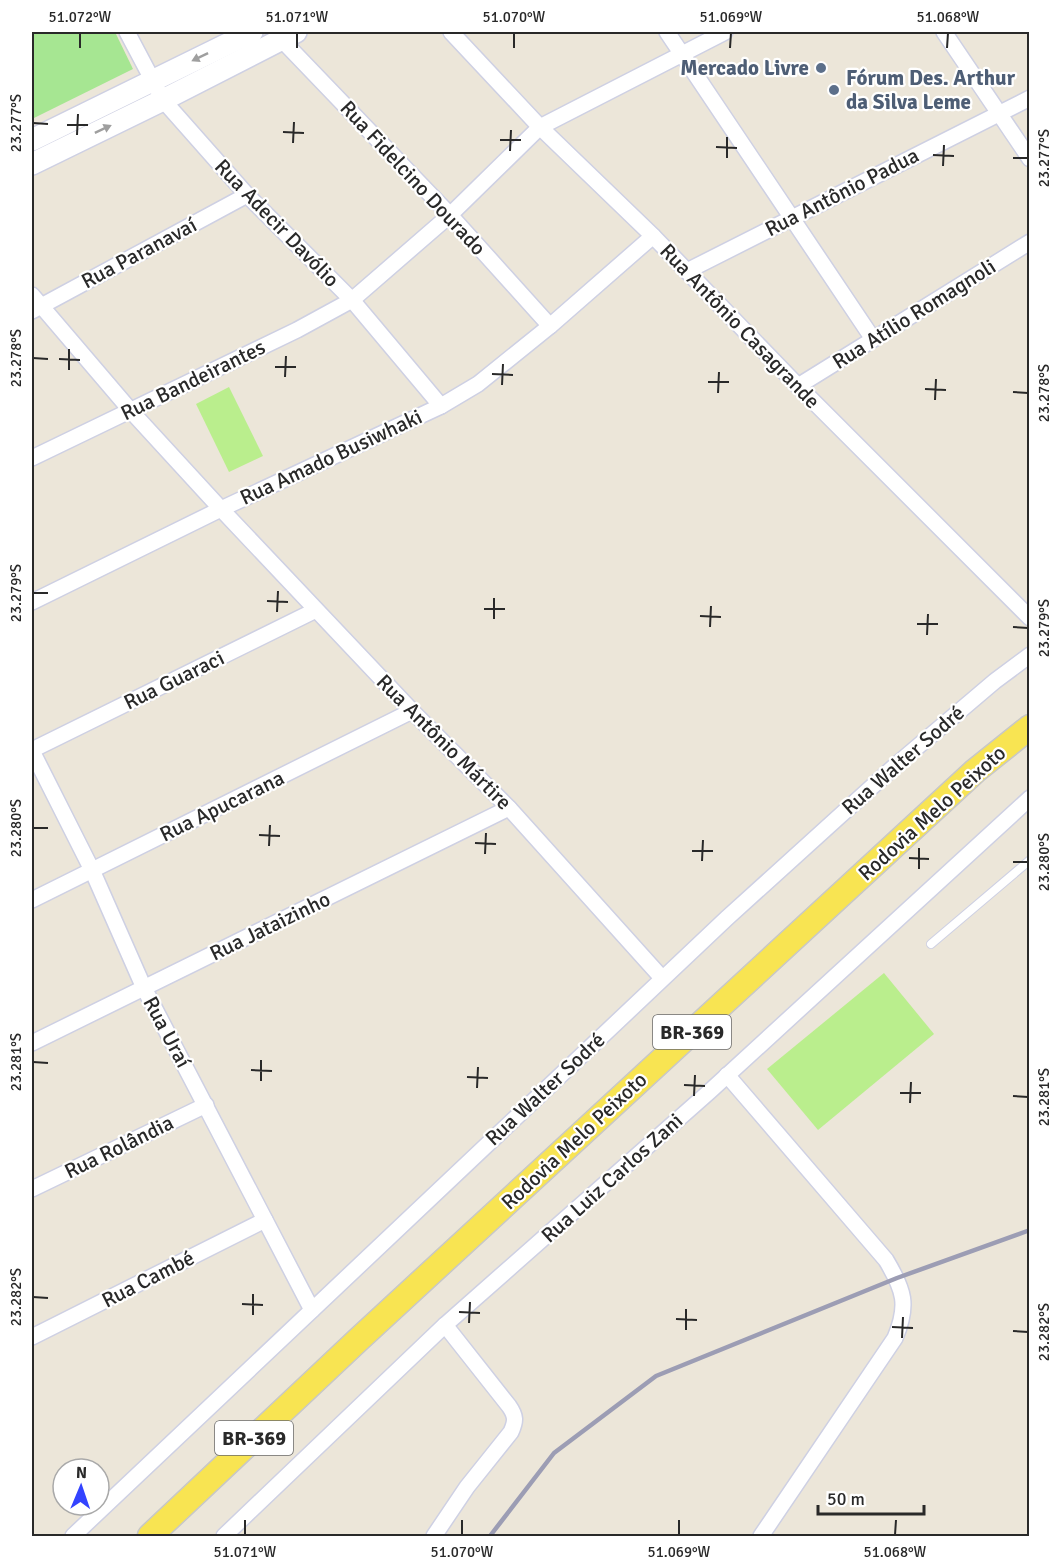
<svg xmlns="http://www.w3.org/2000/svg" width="1061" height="1568" viewBox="0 0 1061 1568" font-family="Signika,sans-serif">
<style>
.green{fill:#a6e692}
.pitch{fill:#baee8d}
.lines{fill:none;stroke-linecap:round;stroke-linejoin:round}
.lane-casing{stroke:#ced0e3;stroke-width:10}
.street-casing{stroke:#ced0e3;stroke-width:18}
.secondary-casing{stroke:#ced0e3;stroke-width:24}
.primary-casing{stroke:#c7c7c7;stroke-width:27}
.lane{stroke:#fff;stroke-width:8}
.street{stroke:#fff;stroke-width:15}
.secondary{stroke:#fff;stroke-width:21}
.primary{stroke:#f8e452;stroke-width:24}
.rail{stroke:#9c9db4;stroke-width:4.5}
.oneway{fill:#9f9f9f}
.ticks{fill:none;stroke:#292929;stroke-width:2}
.service-dot{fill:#5c6f8a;stroke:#fff;stroke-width:2}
.labels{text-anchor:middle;stroke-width:4.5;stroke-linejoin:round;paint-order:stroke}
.shield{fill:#fff;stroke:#696969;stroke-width:1.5}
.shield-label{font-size:20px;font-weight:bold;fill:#292929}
.service-label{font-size:21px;font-weight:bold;fill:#4e5e75;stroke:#fff;text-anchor:end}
.street-label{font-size:21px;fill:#292929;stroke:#fff}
.neatline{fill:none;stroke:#292929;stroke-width:2}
.ticks-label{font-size:15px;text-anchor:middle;fill:#292929}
</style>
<rect width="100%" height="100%" fill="#ece6d9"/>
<path class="green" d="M32 32H115L133 69 32 119Z"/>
<g class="pitch">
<path d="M229 387 263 456 229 472 196 404Z"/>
<path d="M884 973 934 1034 818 1130 767 1069Z"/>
</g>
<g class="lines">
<g class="lane-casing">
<path id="lane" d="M931 944 1030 860"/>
</g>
<g class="street-casing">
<g id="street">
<path d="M127 32 163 100 247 195 352 300 441 406"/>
<path d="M277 32 281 39 450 215 550 326"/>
<path d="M451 32 540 127 653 236 798 386 1030 618"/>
<path d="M667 32 873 339"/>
<path d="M944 32 1030 159"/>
<path d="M687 271 1030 98"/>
<path d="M32 295 131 411 221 509 412 711 509 808 662 978"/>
<path d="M32 311 247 195"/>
<path d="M798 386 1030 242"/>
<path d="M32 458 297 330 352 300 450 215 540 127 725 32"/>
<path d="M32 602 221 509 441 406 478 384 550 326 653 236"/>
<path d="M32 750 316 610"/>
<path d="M32 751 92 870 144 988 312 1310"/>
<path d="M32 900 412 711"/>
<path d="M32 1043 509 808"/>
<path d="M727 1075 886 1260C904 1290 909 1305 895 1338L761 1536"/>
<path d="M32 1189 206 1105"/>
<path d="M32 1337 265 1220"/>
<path d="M73 1536 727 918 896 765 995 681 1030 655"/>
<path d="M224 1536 445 1325 709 1092 1030 798"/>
<path d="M434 1536 467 1487 511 1432C516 1421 516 1416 509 1406L445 1325"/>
</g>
</g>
<g class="secondary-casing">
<g id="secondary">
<path d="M32 140 252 32"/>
<path d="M32 164 163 100 296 32"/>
</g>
</g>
<g class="primary-casing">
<path id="primary" d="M150 1536 358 1340 975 771 1030 727"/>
</g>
<use href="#lane" class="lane"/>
<use href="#street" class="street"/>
<use href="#secondary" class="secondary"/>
<use href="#primary" class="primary"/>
<path class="rail" d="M490 1536 554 1453 656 1376 897 1278 1030 1230"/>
</g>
<defs><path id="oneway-solid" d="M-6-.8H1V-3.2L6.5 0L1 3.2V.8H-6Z" transform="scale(1.5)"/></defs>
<g class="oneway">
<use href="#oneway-solid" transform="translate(200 57) rotate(154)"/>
<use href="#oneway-solid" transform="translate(103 129) rotate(-25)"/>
</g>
<path class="ticks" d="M80 48V33M297 48V33M514 48V33M730 48 731 33M947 48 948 33M33 123 48 124M67 125H88M283 132 304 133M77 135 78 114M500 140H521M293 143 294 122M716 147 737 148M510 151 511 130M933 155 954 156M727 158V137M1013 158H1028M943 166 944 145M33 358 48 359M59 359 80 360M275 367H296M69 370V349M492 374 513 375M285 377 286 356M708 382H729M502 385 503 364M925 389 946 390M1013 392 1028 393M718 393 719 372M935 400 936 379M33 593H48M267 601 288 602M484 609H505M277 612 278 591M700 616 721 617M494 619V598M917 624H938M710 627 711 606M1013 627 1028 628M927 635 928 614M33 828H48M259 835 280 836M475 843 496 844M269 846 270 825M692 851H713M485 854 486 833M909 858 929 859M702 861 703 840M1013 862H1028M919 869V848M33 1062 48 1063M251 1070 272 1071M467 1077 488 1078M261 1081V1060M684 1085 705 1086M477 1088 478 1067M900 1093H921M694 1096 695 1075M1013 1096 1028 1097M910 1103 911 1082M33 1297 48 1298M242 1304 263 1305M459 1312 480 1313M253 1315V1294M676 1319 697 1320M469 1323 470 1302M892 1327 913 1328M686 1330V1309M1013 1331 1028 1332M902 1338 903 1317M245 1535V1520M462 1535V1520M679 1535V1520M895 1535 896 1520"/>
<g class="service-dot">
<circle cx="821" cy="68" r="6"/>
<circle cx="834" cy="90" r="6"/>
</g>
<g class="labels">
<g class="shield">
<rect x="653" y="1015" width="78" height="34" rx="4.5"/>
<rect x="215" y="1421" width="78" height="34" rx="4.5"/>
</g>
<g class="shield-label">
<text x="692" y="1039">BR-369</text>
<text x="254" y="1445">BR-369</text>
</g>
<g class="service-label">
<text x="809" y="75">Mercado Livre</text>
<text x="846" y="85" text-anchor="start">Fórum Des. Arthur<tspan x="846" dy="24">da Silva Leme</tspan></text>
</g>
<g class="street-label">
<text transform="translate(413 178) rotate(47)" y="7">Rua Fidelcino Dourado</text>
<text transform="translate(842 192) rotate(-27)" y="7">Rua Antônio Padua</text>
<text transform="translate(277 223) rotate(46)" y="7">Rua Adecir Davólio</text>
<text transform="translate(139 253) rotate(-28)" y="7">Rua Paranavaí</text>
<text transform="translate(914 314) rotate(-32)" y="7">Rua Atílio Romagnoli</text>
<text transform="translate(740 326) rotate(46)" y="7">Rua Antônio Casagrande</text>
<text transform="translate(193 380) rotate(-26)" y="7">Rua Bandeirantes</text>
<text transform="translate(331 457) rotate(-25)" y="7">Rua Amado Busiwhaki</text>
<text transform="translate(174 680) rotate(-26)" y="7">Rua Guaraci</text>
<text transform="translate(444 742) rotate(45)" y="7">Rua Antônio Mártire</text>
<text transform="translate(903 760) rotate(-41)" y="7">Rua Walter Sodré</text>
<text transform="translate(222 806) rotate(-26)" y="7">Rua Apucarana</text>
<text transform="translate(932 813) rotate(-42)" y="7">Rodovia Melo Peixoto</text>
<text transform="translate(270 926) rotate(-26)" y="7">Rua Jataizinho</text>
<text transform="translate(167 1032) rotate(62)" y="7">Rua Uraí</text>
<text transform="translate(545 1089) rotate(-43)" y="7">Rua Walter Sodré</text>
<text transform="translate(574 1141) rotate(-43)" y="7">Rodovia Melo Peixoto</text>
<text transform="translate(119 1147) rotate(-26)" y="7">Rua Rolândia</text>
<text transform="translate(612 1178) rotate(-42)" y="7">Rua Luiz Carlos Zani</text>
<text transform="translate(148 1279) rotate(-27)" y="7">Rua Cambé</text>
</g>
</g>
<rect width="1061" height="1568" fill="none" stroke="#ffffff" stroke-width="66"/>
<g transform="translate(81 1487) rotate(2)"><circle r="28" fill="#ffffff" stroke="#a9a9a9" stroke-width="1.5"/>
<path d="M0-4.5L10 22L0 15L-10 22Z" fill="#3343ff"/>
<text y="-9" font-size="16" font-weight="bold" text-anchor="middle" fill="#292929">N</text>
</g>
<path d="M818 1505v9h106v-9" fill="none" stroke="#292929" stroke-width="3"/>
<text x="827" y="1505" font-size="18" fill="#292929" stroke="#ffffff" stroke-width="4.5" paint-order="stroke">50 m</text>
<rect x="33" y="33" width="995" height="1502" class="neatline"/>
<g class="ticks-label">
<text x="80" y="22">51.072°W</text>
<text x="297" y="22">51.071°W</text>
<text x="514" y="22">51.070°W</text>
<text x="731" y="22">51.069°W</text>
<text x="948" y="22">51.068°W</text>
<text transform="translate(16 123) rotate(-90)" y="5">23.277°S</text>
<text transform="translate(1044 158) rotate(-90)" y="5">23.277°S</text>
<text transform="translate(16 358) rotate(-90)" y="5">23.278°S</text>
<text transform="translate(1044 393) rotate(-90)" y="5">23.278°S</text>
<text transform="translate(16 593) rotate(-90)" y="5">23.279°S</text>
<text transform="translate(1044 628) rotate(-90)" y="5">23.279°S</text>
<text transform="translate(16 828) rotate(-90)" y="5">23.280°S</text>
<text transform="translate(1044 862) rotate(-90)" y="5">23.280°S</text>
<text transform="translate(16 1062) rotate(-90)" y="5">23.281°S</text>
<text transform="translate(1044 1097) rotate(-90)" y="5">23.281°S</text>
<text transform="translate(16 1297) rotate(-90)" y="5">23.282°S</text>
<text transform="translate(1044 1332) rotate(-90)" y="5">23.282°S</text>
<text x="245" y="1557">51.071°W</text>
<text x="462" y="1557">51.070°W</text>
<text x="679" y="1557">51.069°W</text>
<text x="895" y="1557">51.068°W</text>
</g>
</svg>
